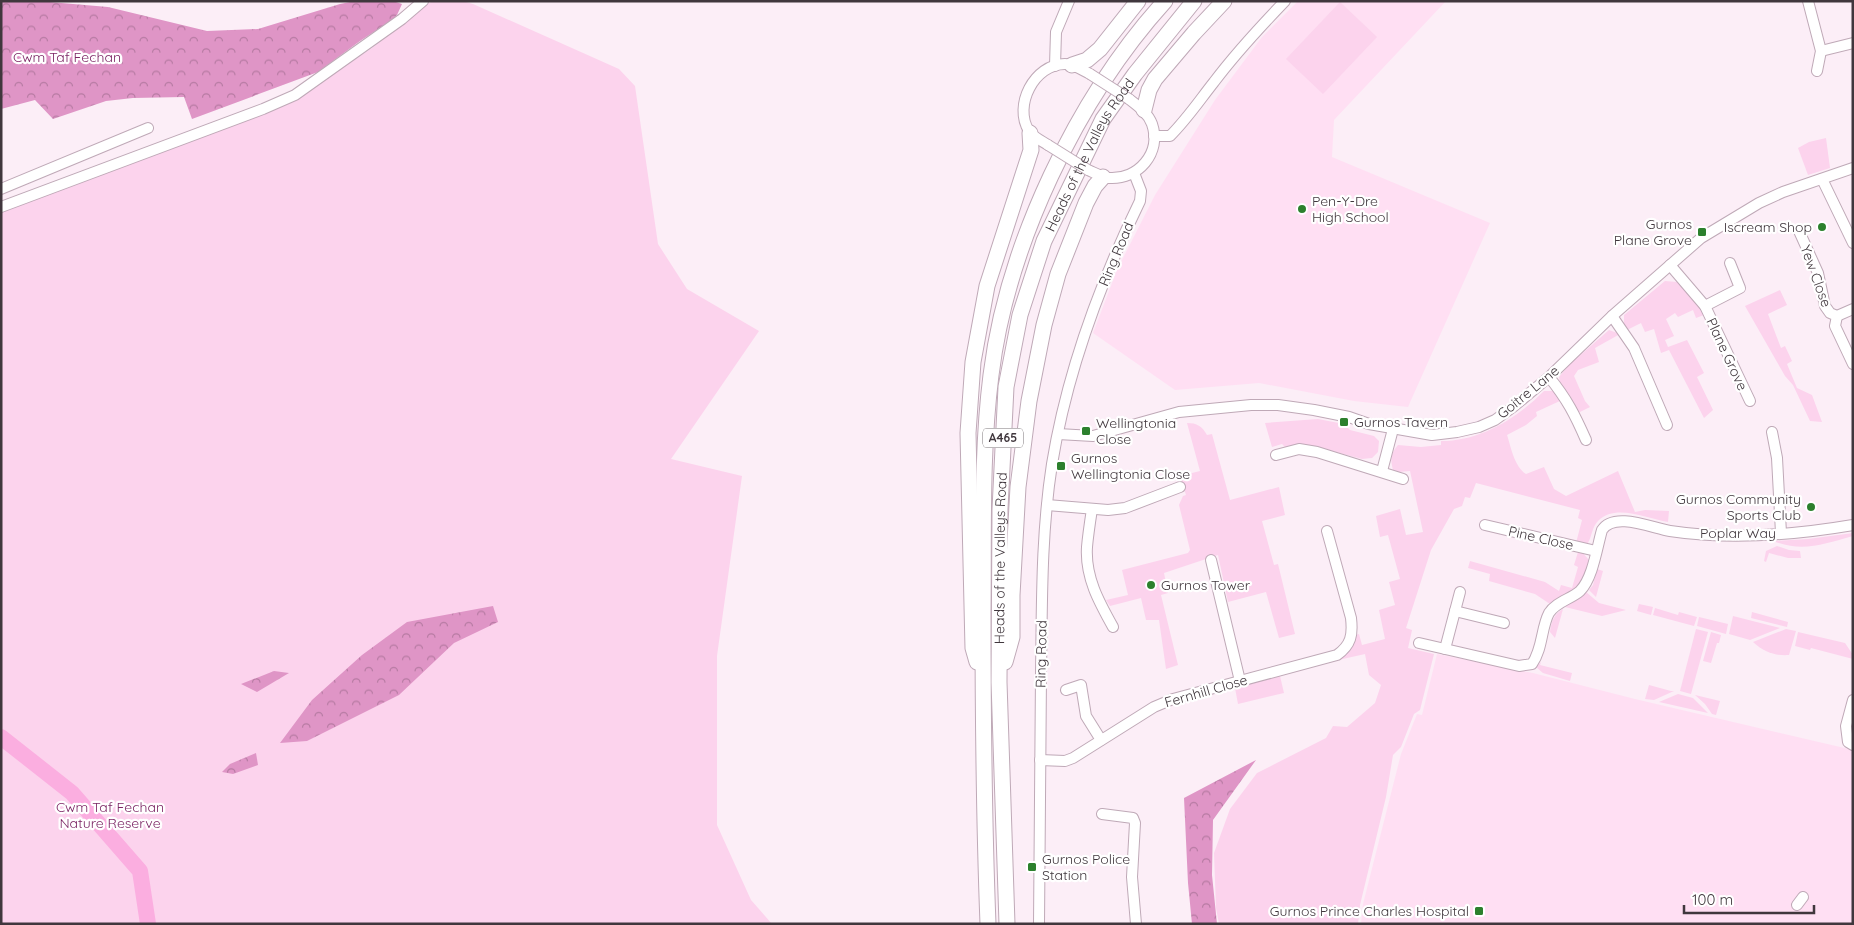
<svg xmlns="http://www.w3.org/2000/svg" width="1854" height="925" viewBox="0 0 1854 925" font-family="Quicksand,sans-serif">
<style>
.built{fill:#ffdff3}
.green{fill:#fcd3ed}
.forest{fill:url(#forest-crowns)}
.lines{fill:none;stroke-linecap:round;stroke-linejoin:round}
.river{stroke:#fbaee0;stroke-width:16}
.minor-casing{stroke:#bfa9b7;stroke-width:12}
.highway-casing{stroke:#bfa9b7;stroke-width:17}
.minor{stroke:#fff;stroke-width:10}
.highway{stroke:#fff;stroke-width:15}
.minor-bridge-casing{stroke:#bfa9b7;stroke-width:12;stroke-linecap:butt}
.minor-bridge{stroke:#fff;stroke-width:10}
.poi-dot{fill:#2c802d;stroke:#fff;stroke-width:2}
.labels{text-anchor:middle;stroke-width:4.5;stroke-linejoin:round;paint-order:stroke}
.shield{fill:#fff;stroke:#797377;stroke-width:1}
.shield-label{font-size:12px;font-weight:bold;fill:#40373d}
.park-label{font-size:14px;fill:#7b2564;stroke:#fff}
.street-label{font-size:14px;fill:#40373d;stroke:#fff}
.poi-label{font-size:14px;fill:#40373d;stroke:#fff;text-anchor:start}
</style>
<defs>
<pattern id="forest-crowns" width="20" height="18" patternUnits="userSpaceOnUse" patternTransform="scale(1.25)"><rect width="20" height="18" fill="#df95c6"/><path d="M2 6a3 3 0 1 1 6 0M12 15a3 3 0 1 1 6 0" fill="none" stroke="#b67aa2"/></pattern>
</defs>
<rect width="100%" height="100%" fill="#fceef7"/>
<g class="built">
<path d="M1298 1H1446L1334 120 1332 157 1490 223 1408 407 1354 401 1259 383 1175 390 1093 333 1117 270 1155 195 1215 100 1262 37Z"/>
<path d="M1437 654 1533 673 1635 699 1853 750V924H1361L1363 904 1401 754 1417 714 1422 715Z"/>
</g>
<g class="green">
<path d="M434 1H463L473 4 619 69 635 86 658 244 687 289 759 331 671 459 742 476 717 656V825L751 900 772 924H1V211L294 100 372 48 429 3Z"/>
<path d="M1340 2 1377 37 1323 94 1286 59Z"/>
<path d="M1826 138 1830 168 1808 175 1798 148 1809 142Z"/>
<path d="M1665 281 1677 282 1702 309 1704 315 1696 318 1693 310 1678 317 1675 313 1666 319 1674 336 1665 340 1668 347 1687 340 1704 373 1697 377 1713 410 1704 418 1669 350 1661 353 1654 329 1645 332 1641 323 1627 330 1624 326V315Z"/>
<path d="M1780 290 1787 305 1768 314 1781 348 1785 346 1792 361 1787 364 1797 388 1812 395 1822 422 1810 421 1793 385 1785 376 1745 306Z"/>
<path d="M1609 330 1620 334 1595 348 1599 362 1578 370 1574 376 1585 401 1590 407 1578 413 1570 396 1560 383 1559 377 1569 365Z"/>
<path d="M1544 391H1553L1562 400 1536 412 1537 416 1526 425 1507 435C1511 447 1514 466 1526 474L1544 467 1554 489 1566 496 1618 471 1635 512 1645 510 1669 511 1668 522C1647 519 1616 503 1598 521 1592 527 1592 536 1588 543L1582 544 1576 543 1582 520 1578 518 1580 510 1476 483 1470 498 1465 497 1462 506 1454 509 1431 550 1406 628 1412 630 1408 648 1434 654 1420 710 1414 714 1401 747 1393 755 1386 797 1360 905 1358 924H1219L1216 908 1214 853 1230 809 1257 773 1326 738 1333 726 1347 727 1375 703 1381 685 1369 675 1365 654 1338 660 1350 649 1356 635 1359 634 1362 645 1385 639 1379 610 1395 605 1389 582 1400 579 1388 535 1380 537 1376 516 1400 509 1406 535 1423 532 1410 471 1399 472 1393 470C1390 459 1391 453 1398 445L1421 447 1441 445V441C1481 441 1517 418 1544 391Z"/>
<path d="M1318 419 1344 424 1350 430 1374 436 1379 441 1378 452 1372 458 1362 459 1310 445 1285 447 1282 444 1272 447 1265 423Z"/>
<path d="M1187 423C1197 423 1202 426 1207 435L1212 434 1230 500 1279 487 1285 515 1262 521 1274 565 1278 564 1295 634 1279 638 1266 592 1228 602 1218 555 1164 573 1168 593 1161 595 1178 665 1166 669 1159 620H1146L1141 598 1110 606 1106 600 1128 595 1122 570 1188 553 1190 550 1179 505 1183 496 1186 495 1180 476 1200 471Z"/>
<path d="M1853 533V536C1823 544 1803 553 1773 541L1808 539Z"/>
<path d="M1777 546 1789 550 1800 551 1801 558H1788L1769 553 1766 562 1764 561 1766 551Z"/>
<path d="M1578 552H1582L1589 560C1583 588 1573 590 1550 604L1535 594 1489 581 1490 574 1468 568 1470 561 1545 582 1559 591 1561 585 1572 588 1578 567 1574 565Z"/>
<path d="M1597 569 1603 571 1596 597 1589 590 1593 585Z"/>
<path d="M1586 592 1599 603 1626 610 1602 616 1565 607Z"/>
<path d="M1639 604 1653 607 1651 615 1637 611Z"/>
<path d="M1655 608 1678 615 1679 612 1697 617 1694 626 1653 615Z"/>
<path d="M1563 609 1555 638 1550 632C1551 622 1554 614 1563 609Z"/>
<path d="M1752 612 1788 622 1787 627 1751 618Z"/>
<path d="M1733 616 1780 628 1750 640 1729 634Z"/>
<path d="M1699 617 1728 624 1726 634 1697 626Z"/>
<path d="M1696 629 1708 632 1691 694 1680 691Z"/>
<path d="M1786 629 1796 631 1789 655C1775 656 1764 652 1753 642Z"/>
<path d="M1711 632 1721 635 1719 643H1717L1711 663 1703 661Z"/>
<path d="M1798 632 1845 643 1853 655V659L1811 648 1810 650 1795 646Z"/>
<path d="M1541 662 1540 665 1572 673 1570 681 1543 673 1536 667Z"/>
<path d="M1280 676 1284 693 1238 704 1235 688Z"/>
<path d="M1649 685 1671 691H1674L1654 700 1645 699Z"/>
<path d="M1678 694 1693 698 1708 713 1659 702Z"/>
<path d="M1695 695 1720 701 1716 715 1712 714 1705 704Z"/>
</g>
<g class="forest">
<path d="M1 1H38L108 7 207 31 258 29 340 4 355 1H393L402 4 397 15 392 20 360 41 318 72 192 119 184 97 133 98 106 101 53 119 35 100 1 109Z"/>
<path d="M493 606 498 622 454 643 399 695 307 741 280 743 312 700 362 655 407 622Z"/>
<path d="M274 671 289 673 257 692 241 684Z"/>
<path d="M256 753 258 765 233 774 222 772 230 764Z"/>
<path d="M1256 760 1213 820 1212 875 1217 924H1192L1188 883 1184 798Z"/>
</g>
<g class="lines">
<path class="river" d="M1 737 72 793 140 871 148 924"/>
<g class="minor-casing">
<g id="minor">
<path d="M1808 1 1821 51 1817 71"/>
<path d="M1821 51 1853 43"/>
<path d="M1055 66 1056 32 1069 1"/>
<path d="M1154 136H1170C1187 119 1199 101 1214 82 1235 54 1260 27 1285 1"/>
<path d="M1048 145C1042 141 1033 137 1029 131 1013 106 1034 64 1065 64 1074 64 1082 70 1090 74"/>
<path d="M1088 170C1095 173 1102 177 1109 178 1138 180 1162 153 1152 124 1148 113 1138 106 1129 99"/>
<path d="M1822 179 1853 243"/>
<path d="M1 189 148 128"/>
<path d="M1 207 263 109 295 95 402 19 423 1"/>
<path d="M1799 231 1818 273 1825 306 1830 313 1837 316 1835 326 1853 364"/>
<path d="M1670 265 1705 306 1750 401"/>
<path d="M1705 306 1740 288 1730 263"/>
<path d="M1612 316 1634 348 1667 425"/>
<path d="M1837 316 1853 309"/>
<path d="M1549 377C1567 399 1575 415 1586 440"/>
<path d="M1772 432 1777 458 1781 533"/>
<path d="M1058 434 1093 436 1179 412 1251 405H1278L1314 410 1349 417 1369 424 1432 435 1457 432 1479 427 1495 420 1513 407 1549 377 1612 316 1701 238 1759 203 1783 192 1853 168"/>
<path d="M1276 455 1299 449 1317 452 1403 479"/>
<path d="M1382 471 1393 429"/>
<path d="M1047 505 1108 510 1125 508 1180 487"/>
<path d="M1092 509C1090 522 1088 535 1087 547 1085 577 1099 602 1113 627"/>
<path d="M1485 525 1596 551"/>
<path d="M1211 560 1240 681"/>
<path d="M1455 611 1504 623"/>
<path d="M1419 643 1519 666 1532 664C1543 648 1541 628 1549 613 1556 602 1571 599 1580 591 1593 578 1597 547 1602 530 1614 511 1652 528 1670 531 1729 540 1794 535 1853 525"/>
<path d="M1445 649 1460 592"/>
<path d="M1066 690 1081 685 1086 716 1101 740"/>
<path d="M1853 700 1846 726 1848 742 1853 745"/>
<path d="M1040 760 1065 761 1073 758 1154 707 1173 699 1337 655C1351 645 1353 635 1351 618L1327 531"/>
<path d="M1102 814 1133 818 1135 823 1132 877 1136 924"/>
<path d="M1797 905 1803 897"/>
<path d="M1039 924C1040 841 1040 758 1041 675 1042 605 1041 534 1052 464 1067 372 1099 285 1140 201L1141 191 1134 173"/>
</g>
</g>
<g class="highway-casing">
<g id="highway">
<path d="M1072 65 1087 60 1100 49 1138 1"/>
<path d="M1144 110 1149 90 1155 79 1194 33 1224 1"/>
<path d="M977 662 973 648 968 433 973 362 987 286 1031 150 1030 133"/>
<path d="M1005 662 1012 637V595L1018 487 1029 401 1044 325 1058 274 1086 203 1095 186 1103 177"/>
<path d="M988 924C984 820 983 716 983 613 984 534 981 454 991 375 1007 245 1077 98 1165 1"/>
<path id="s1" d="M1007 924 999 682 1000 509 1006 387 1020 315 1044 241 1103 119 1135 74 1194 1"/>
</g>
</g>
<use href="#minor" class="minor"/>
<use href="#highway" class="highway"/>
<g class="minor-bridge-casing">
<g id="minor-bridge">
<path d="M1090 74 1129 99"/>
<path d="M1048 145 1088 170"/>
</g>
</g>
<use href="#minor-bridge" class="minor-bridge"/>
</g>
<g class="poi-dot">
<circle cx="1302" cy="209" r="5"/>
<circle cx="1822" cy="227" r="5"/>
<rect x="1697" y="227" width="10" height="10" rx="2.5"/>
<rect x="1339" y="417" width="10" height="10" rx="2.5"/>
<rect x="1081" y="426" width="10" height="10" rx="2.5"/>
<rect x="1056" y="461" width="10" height="10" rx="2.5"/>
<circle cx="1811" cy="507" r="5"/>
<circle cx="1151" cy="585" r="5"/>
<rect x="1027" y="862" width="10" height="10" rx="2.5"/>
<rect x="1474" y="906" width="10" height="10" rx="2.5"/>
</g>
<g class="labels">
<rect class="shield" x="983" y="428.5" width="40" height="19" rx="4"/>
<g class="shield-label">
<text x="1003" y="442">A465</text>
</g>
<g class="park-label">
<text x="67" y="62">Cwm Taf Fechan</text>
<text x="110" y="812">Cwm Taf Fechan<tspan x="110" dy="16">Nature Reserve</tspan></text>
</g>
<g class="street-label">
<text dy="5" stroke="none"><textPath href="#s1" startOffset="786">Heads of the Valleys Road</textPath></text>
<text transform="translate(1116 254) rotate(-67)" y="5">Ring Road</text>
<text transform="translate(1816 276) rotate(70)" y="5">Yew Close</text>
<text transform="translate(1727 354) rotate(65)" y="5">Plane Grove</text>
<text transform="translate(1528 392) rotate(-39)" y="5">Goitre Lane</text>
<text x="1738" y="538">Poplar Way</text>
<text transform="translate(1541 538) rotate(13)" y="5">Pine Close</text>
<text dy="5" stroke="none"><textPath href="#s1" startOffset="366">Heads of the Valleys Road</textPath></text>
<text transform="translate(1041 654) rotate(-89)" y="5">Ring Road</text>
<text transform="translate(1206 691) rotate(-16)" y="5">Fernhill Close</text>
</g>
<g class="poi-label">
<text x="1312" y="206">Pen-Y-Dre<tspan x="1312" dy="16">High School</tspan></text>
<text x="1692" y="229" text-anchor="end">Gurnos<tspan x="1692" dy="16">Plane Grove</tspan></text>
<text x="1812" y="232" text-anchor="end">Iscream Shop</text>
<text x="1354" y="427">Gurnos Tavern</text>
<text x="1096" y="428">Wellingtonia<tspan x="1096" dy="16">Close</tspan></text>
<text x="1071" y="463">Gurnos<tspan x="1071" dy="16">Wellingtonia Close</tspan></text>
<text x="1801" y="504" text-anchor="end">Gurnos Community<tspan x="1801" dy="16">Sports Club</tspan></text>
<text x="1161" y="590">Gurnos Tower</text>
<text x="1042" y="864">Gurnos Police<tspan x="1042" dy="16">Station</tspan></text>
<text x="1469" y="916" text-anchor="end">Gurnos Prince Charles Hospital</text>
</g>
</g>
<rect width="1854" height="925" fill="none" stroke="#40373d" stroke-width="5"/>
<path d="M1684 905v8h130v-8" fill="none" stroke="#40373d" stroke-width="2.5"/>
<text x="1692" y="905" font-size="15" fill="#40373d" stroke="#ffffff" stroke-width="4" paint-order="stroke">100 m</text>
</svg>
